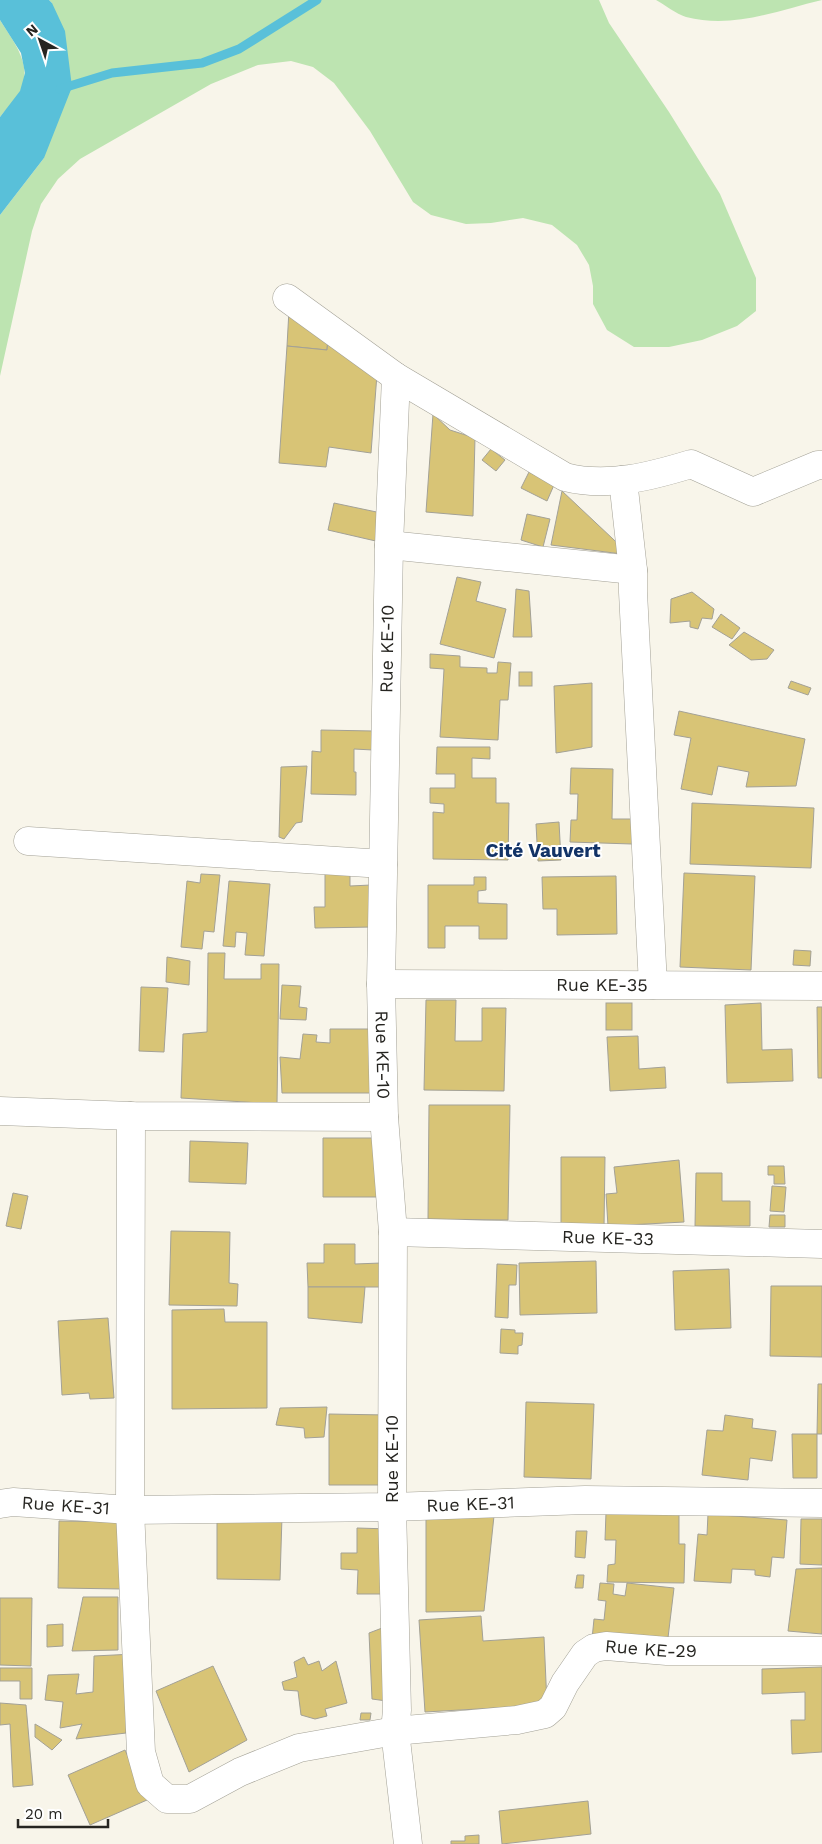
<svg xmlns="http://www.w3.org/2000/svg" width="822" height="1844" viewBox="0 0 822 1844" font-family="'Work Sans',sans-serif">
<style>
.green{fill:#bde4b1}
.water{fill:#59c0d9}
.lines{fill:none;stroke-linecap:round;stroke-linejoin:round}
.stream{stroke:#59c0d9;stroke-width:9}
.building{fill:#d8c476;stroke:#a3a196}
.minor-casing{stroke:#a3a196;stroke-width:29}
.minor{stroke:#fff;stroke-width:28}
.labels{text-anchor:middle;stroke-width:4;stroke-linejoin:round;paint-order:stroke}
.street-label{font-size:18px;fill:#262521;stroke:#fff}
.neighbourhood-label{font-size:19px;font-weight:bold;fill:#123367;stroke:#fff}
</style>
<rect width="100%" height="100%" fill="#f8f5ea"/>
<g class="green">
<path d="M49 0H599L609 23 669 112 720 194 756 278V311L737 326 702 340 669 347H634L607 330 593 304V286L589 265 577 245 552 225 523 218 491 223 466 224 431 215 413 202 370 131 334 83 313 67 291 61 258 65 211 84 80 159 58 179 41 204 32 231 0 376V215L44 158 52 3Z"/>
<path d="M656 0H822C776 11 733 29 686 17 676 14 665 5 656 0Z"/>
<path d="M0 20C13 41 34 66 20 92 15 101 6 109 0 117Z"/>
</g>
<path class="water" d="M0 0H49L52 3 65 31 72 87 44 158 0 215V117L20 91 25 73 21 53 0 20Z"/>
<g class="lines">
<path class="stream" d="M60 89 112 73 202 63 239 49 317 0"/>
</g>
<g class="building">
<path d="M289 310 328 339 327 350 287 346Z"/>
<path d="M328 339 377 374 371 453 329 447 326 467 279 463 287 346 327 350Z"/>
<path d="M433 414 450 430 475 438 473 516 426 512Z"/>
<path d="M491 449 505 460 496 471 482 460Z"/>
<path d="M529 472 554 485 547 501 521 488Z"/>
<path d="M562 491 630 555 551 545Z"/>
<path d="M334 503 386 514 380 542 328 530Z"/>
<path d="M527 514 550 519 543 547 521 540Z"/>
<path d="M457 577 481 582 476 601 506 609 494 658 440 644Z"/>
<path d="M516 589 529 591 532 637H513Z"/>
<path d="M692 592 714 609 712 619 702 618 698 629 690 627V621L670 623 671 599Z"/>
<path d="M721 614 740 628 732 639 712 627Z"/>
<path d="M744 632 774 650 767 659 751 660 729 645Z"/>
<path d="M430 654 460 656V667L487 668V673H497L498 662 511 663 508 700H500L498 740 440 737 444 669 430 668Z"/>
<rect x="519" y="672" width="13" height="14"/>
<path d="M791 681 811 688 808 695 788 688Z"/>
<path d="M592 683V747L556 753 554 686Z"/>
<path d="M679 711 805 739 796 786 746 787 749 772 718 766 712 795 681 789 691 738 674 735Z"/>
<path d="M321 730 373 731V750L354 749V772H356V795L311 794 312 751 321 752Z"/>
<path d="M437 747H490V759L472 758V778H496V803H509L508 860 433 859V812L444 813V804L430 803V788H455V774H436Z"/>
<path d="M307 766 302 822 296 823 284 839 279 837 281 767Z"/>
<path d="M571 768 613 769 612 819H634L632 844 570 842 571 820H577L578 794H570Z"/>
<path d="M692 803 814 808 811 868 690 864Z"/>
<path d="M559 822 561 860 538 861 536 824Z"/>
<path d="M350 871V886L371 885 372 927 315 928 314 907H325V872Z"/>
<path d="M684 873 755 876 751 970 680 967Z"/>
<path d="M201 874 220 875 214 932 204 931 202 949 181 947 187 881 200 883Z"/>
<path d="M616 876 617 934 557 935V909H543L542 877Z"/>
<path d="M474 877H486V890L478 891V903L507 904V939H479V926H445V948H428V885H474Z"/>
<path d="M229 881 270 884 264 956 245 955 247 933 236 932 235 947 223 946Z"/>
<path d="M794 950 811 951 810 966 793 965Z"/>
<path d="M208 953H225L224 979H261V964H279L277 1104 181 1098 183 1034 207 1032Z"/>
<path d="M167 957 190 961 189 985 166 982Z"/>
<path d="M282 985 301 986 299 1007 307 1008 306 1020 280 1019Z"/>
<path d="M141 987 168 988 164 1052 139 1051Z"/>
<path d="M426 1000H456L455 1041H482V1008H506L504 1091 424 1090Z"/>
<rect x="606" y="1003" width="26" height="27"/>
<path d="M761 1003 762 1050 792 1049 793 1081 727 1083 725 1005Z"/>
<path d="M817 1007H822V1078H818Z"/>
<path d="M330 1029H376V1093H282L280 1057 300 1059 303 1034 317 1035 316 1042 330 1043Z"/>
<path d="M638 1036 639 1069 665 1067 666 1088 610 1091 607 1037Z"/>
<path d="M429 1105H510L508 1220 428 1219Z"/>
<path d="M323 1138H382L381 1197H323Z"/>
<path d="M190 1141 248 1143 246 1184 189 1182Z"/>
<path d="M561 1157H605L604 1228H561Z"/>
<path d="M679 1160 684 1222 608 1226 606 1194 617 1193 614 1167Z"/>
<path d="M768 1166H784L785 1184H774V1175H768Z"/>
<path d="M696 1173H722V1201H750V1226H695Z"/>
<path d="M772 1186 786 1187 784 1212 770 1211Z"/>
<path d="M13 1193 28 1196 21 1229 6 1226Z"/>
<path d="M770 1215H785V1227H769Z"/>
<path d="M171 1231 230 1232 229 1283 238 1284 237 1306 169 1305Z"/>
<path d="M324 1244H355V1264L381 1263 382 1287H308L307 1263H324Z"/>
<path d="M596 1261 597 1313 520 1315 519 1263Z"/>
<path d="M497 1264 517 1265 516 1285H509L508 1318 495 1317Z"/>
<path d="M729 1269 731 1328 675 1330 673 1271Z"/>
<path d="M771 1286H822V1357L770 1356Z"/>
<path d="M308 1287H365L362 1323 308 1318Z"/>
<path d="M224 1309 225 1322H267V1408L172 1409V1310Z"/>
<path d="M108 1318 114 1398 90 1399 89 1393 62 1395 58 1321Z"/>
<path d="M501 1329 515 1330V1333H523L522 1345 518 1346V1354L500 1353Z"/>
<path d="M818 1384H822V1434H817Z"/>
<path d="M526 1402 594 1404 591 1479 524 1477Z"/>
<path d="M327 1407 324 1437 305 1438 304 1428 276 1425 280 1408Z"/>
<path d="M329 1414 387 1415 386 1485H329Z"/>
<path d="M725 1415 753 1419 752 1428 776 1431 772 1461 750 1458 748 1480 702 1475 707 1430 723 1431Z"/>
<path d="M792 1434H817V1478H793Z"/>
<path d="M606 1513 679 1514V1544H685L684 1583 607 1582 608 1565 615 1564 616 1540H605Z"/>
<path d="M708 1514 787 1520 784 1558 772 1557 770 1577 755 1575V1570L732 1569 731 1583 694 1581 698 1534 707 1535Z"/>
<path d="M217 1515 282 1517 280 1580 217 1579Z"/>
<path d="M494 1516 484 1611 426 1612V1518Z"/>
<path d="M801 1519H822V1565L800 1564Z"/>
<path d="M59 1521 124 1522 123 1589 58 1588Z"/>
<path d="M357 1528 390 1529 388 1594H357L358 1570 341 1569V1553H357Z"/>
<path d="M576 1531H587L585 1558 575 1557Z"/>
<path d="M822 1568V1634L788 1631 796 1569Z"/>
<path d="M577 1575H584L583 1588H575Z"/>
<path d="M600 1583 614 1584 613 1594 625 1596 627 1583 674 1588 667 1646 592 1639 594 1619 604 1620 606 1601 598 1600Z"/>
<path d="M83 1597H118V1650L72 1651Z"/>
<path d="M0 1598H32L31 1666 0 1665Z"/>
<path d="M481 1616 483 1641 544 1637 547 1705 425 1712 419 1620Z"/>
<path d="M63 1624V1646L47 1647V1625Z"/>
<path d="M390 1625 394 1702 372 1699 369 1633Z"/>
<path d="M134 1654 126 1733 76 1739 82 1724 60 1728 63 1702 45 1700 48 1675 79 1674 76 1694 93 1692 94 1656Z"/>
<path d="M304 1657 308 1665 319 1661 322 1671 336 1661 347 1703 325 1709 327 1716 315 1719 301 1715 298 1691 284 1690 282 1682 297 1677 294 1662Z"/>
<path d="M213 1666 247 1740 189 1772 156 1691Z"/>
<path d="M822 1667V1752L792 1754 791 1720H805V1692L762 1694V1669Z"/>
<path d="M0 1668H32V1699H20V1681H0Z"/>
<path d="M0 1703 26 1705 33 1785 13 1787 10 1724 0 1725Z"/>
<path d="M361 1713H371L370 1720H360Z"/>
<path d="M35 1724 62 1740 52 1750 35 1737Z"/>
<path d="M125 1750 147 1800 90 1825 68 1775Z"/>
<path d="M588 1801 591 1834 502 1844 499 1811Z"/>
<path d="M479 1835V1844H451V1841H465V1836Z"/>
</g>
<g class="lines">
<g class="minor-casing">
<g id="minor">
<path d="M287 298 396 377 565 477C607 488 652 476 691 464L753 492 818 465H822"/>
<path id="s1" d="M396 377 389 545 381 984 384 1117 393 1232 392 1507 397 1710 395 1731 408 1844"/>
<path d="M623 480 633 570V592L653 985"/>
<path d="M389 545 633 570"/>
<path d="M28 841 383 864"/>
<path id="s2" d="M381 984 822 986"/>
<path d="M0 1111 131 1116 384 1117"/>
<path id="s3" d="M131 1116 130 1510 141 1752 150 1784 167 1799H190L240 1772 299 1748 395 1731 517 1720 545 1714 553 1707 565 1683 585 1654 594 1648 606 1646 667 1651H822"/>
<path id="s4" d="M393 1232 822 1244"/>
<path id="s5" d="M0 1504 13 1502 130 1510 392 1507 585 1500 822 1503"/>
</g>
</g>
<use href="#minor" class="minor"/>
</g>
<g class="labels">
<g class="street-label">
<text transform="translate(387 649) rotate(-89)" y="6">Rue KE-10</text>
<text dy="6" stroke="none"><textPath href="#s2" startOffset="221">Rue KE-35</textPath></text>
<text dy="6" stroke="none"><textPath href="#s1" startOffset="678">Rue KE-10</textPath></text>
<text dy="6" stroke="none"><textPath href="#s4" startOffset="215">Rue KE-33</textPath></text>
<text transform="translate(392 1459) rotate(-90)" y="6">Rue KE-10</text>
<text dy="6" stroke="none"><textPath href="#s5" startOffset="471">Rue KE-31</textPath></text>
<text dy="6" stroke="none"><textPath href="#s5" startOffset="66">Rue KE-31</textPath></text>
<text dy="6" stroke="none"><textPath href="#s3" startOffset="1225">Rue KE-29</textPath></text>
</g>
<g class="neighbourhood-label">
<text x="543" y="857">Cité Vauvert</text>
</g>
</g>
<g transform="translate(40 40) rotate(320)" stroke="#ffffff" stroke-width="4" paint-order="stroke">
<path d="M0-4L9 19L0 12L-9 19Z" fill="#262521"/>
<text y="-8" font-size="14" font-weight="bold" text-anchor="middle" fill="#262521">N</text>
</g>
<path d="M18 1819v8h90v-8" fill="none" stroke="#262521" stroke-width="2.5"/>
<text x="25" y="1819" font-size="15" fill="#262521" stroke="#ffffff" stroke-width="4" paint-order="stroke">20 m</text>
</svg>
